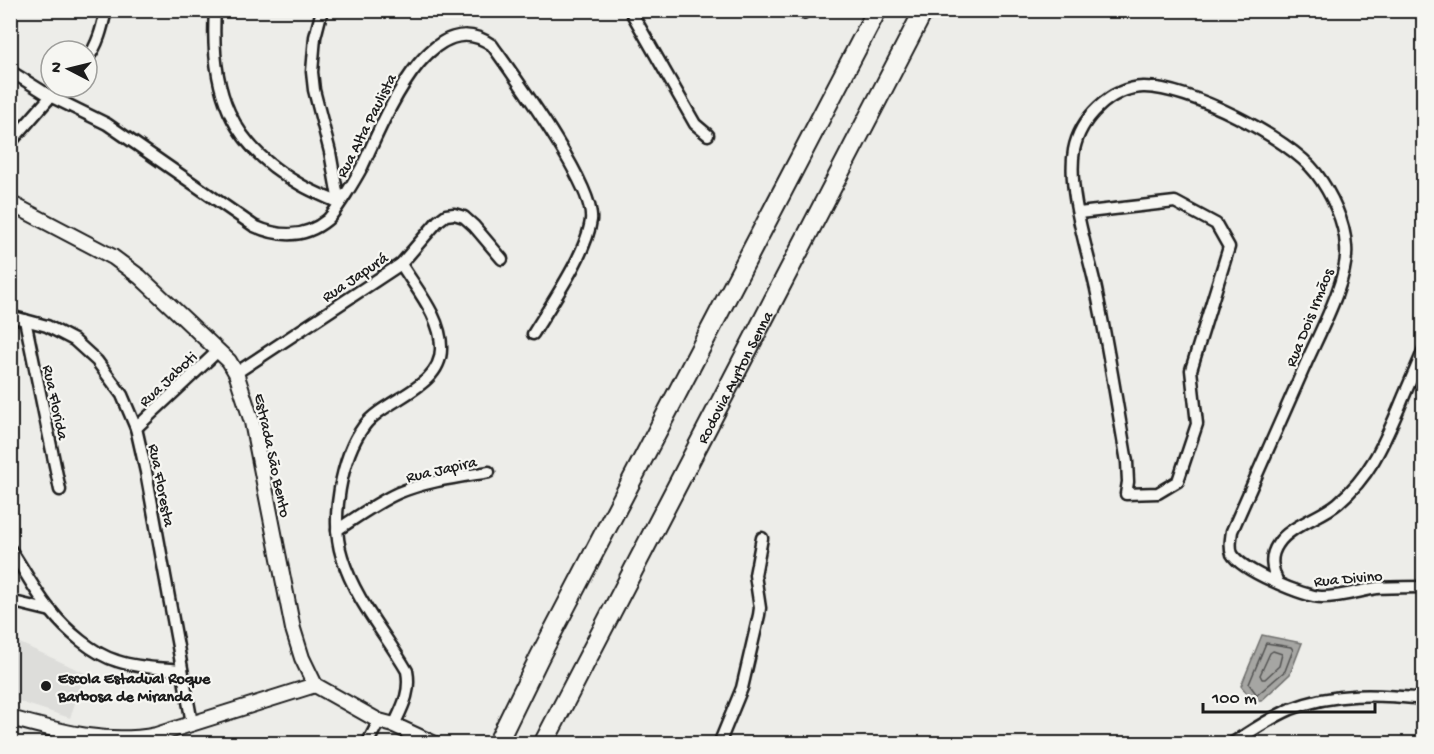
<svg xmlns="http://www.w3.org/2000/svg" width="1434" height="754" viewBox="0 0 1434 754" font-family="'Gochi Hand',sans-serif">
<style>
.built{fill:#ddddda}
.water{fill:#a6a6a3;stroke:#6f6f6d;stroke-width:1.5}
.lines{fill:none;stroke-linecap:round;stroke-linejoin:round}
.shore{stroke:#535352;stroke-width:1.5}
.street-casing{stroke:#1c1c1c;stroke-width:15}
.secondary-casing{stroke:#1c1c1c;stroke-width:18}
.highway-casing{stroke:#1c1c1c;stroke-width:22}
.street{stroke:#f6f6f2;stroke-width:10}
.secondary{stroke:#f6f6f2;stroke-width:14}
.highway{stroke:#f6f6f2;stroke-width:18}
.poi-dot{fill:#1c1c1c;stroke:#f6f6f2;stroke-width:2}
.labels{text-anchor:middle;stroke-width:4.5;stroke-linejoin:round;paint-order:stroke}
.street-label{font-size:16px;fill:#1c1c1c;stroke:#f6f6f2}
.poi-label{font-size:16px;font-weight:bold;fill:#1c1c1c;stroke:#f6f6f2;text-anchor:start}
</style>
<rect width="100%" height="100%" fill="#edede9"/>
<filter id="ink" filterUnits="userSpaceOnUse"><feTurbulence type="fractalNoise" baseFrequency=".0167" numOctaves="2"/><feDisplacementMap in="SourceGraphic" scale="12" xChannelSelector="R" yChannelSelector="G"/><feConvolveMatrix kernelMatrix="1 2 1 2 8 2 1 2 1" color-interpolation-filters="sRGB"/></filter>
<g filter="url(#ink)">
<path class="built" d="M11 639 85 673 70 718 11 699Z"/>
<path class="water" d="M1262 635 1302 643 1290 674 1261 701H1253L1241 686Z"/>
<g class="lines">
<g class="shore">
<path d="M1266 643 1291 647 1293 650 1285 671 1257 695 1249 684Z"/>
<path d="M1273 651 1282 654 1279 666 1265 679H1262L1260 675 1270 653Z"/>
</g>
<g class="street-casing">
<g id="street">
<path d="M215 10C210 89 229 145 301 185 313 192 326 197 339 203"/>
<path d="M322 10 315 37 312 72 314 90 330 152 339 203"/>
<path d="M630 10 695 124 708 135"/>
<path d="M802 10 803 13"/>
<path d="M87 59C98 45 102 28 106 10"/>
<path d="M10 71 50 96 107 124 254 226C279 237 304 239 327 220 336 212 356 178 362 167 382 126 429 0 492 45 514 76 595 186 591 220 587 253 551 304 533 334"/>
<path d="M10 143 59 87"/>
<path d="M1079 213 1175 202 1216 224 1229 247 1191 370 1197 424 1178 481 1158 493 1126 494 1128 482 1127 462C1117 405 1108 346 1096 289 1087 248 1067 191 1074 150 1080 119 1110 88 1143 87 1188 86 1289 138 1316 173 1331 193 1345 222 1346 247 1349 278 1320 332 1307 361 1282 418 1257 475 1232 531 1231 539 1229 546 1232 554 1241 570 1304 597 1322 597 1341 597 1359 591 1377 588 1392 587 1408 587 1424 587"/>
<path d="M10 316 47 326 74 340 97 361 122 395 136 428 146 472 192 723"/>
<path d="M25 320 60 490"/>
<path d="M236 373 401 264 438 221 446 215 454 214 464 217 474 226 502 259"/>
<path d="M136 428 219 350"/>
<path d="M337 530C357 517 376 503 398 493 426 481 459 477 489 472"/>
<path d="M10 549C24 569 35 592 51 611 66 630 93 654 117 661 138 668 160 668 181 670"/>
<path d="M1278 583C1272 569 1269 557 1278 544 1289 526 1322 517 1338 503 1370 476 1383 445 1399 408 1407 388 1416 369 1424 349"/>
<path d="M10 601 51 611"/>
<path d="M394 725C403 706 411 692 407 671 385 633 355 600 342 557 330 520 341 457 364 426 384 399 441 388 441 349 442 318 416 289 401 264"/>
<path d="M367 744 379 721"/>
<path d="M719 744 742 688 759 615 760 608 755 575 762 538"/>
<path d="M1231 744C1250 732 1270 718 1291 709 1334 692 1378 694 1424 699"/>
</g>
</g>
<g class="secondary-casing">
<g id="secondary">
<path d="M10 203 113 257 140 277 229 361 236 373 252 422 293 629 302 658 315 685 379 721 394 725 435 744"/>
<path d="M10 718C59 731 105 745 156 735L315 685"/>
</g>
</g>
<g class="highway-casing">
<g id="highway">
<path d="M497 744 540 656 877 10"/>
<path id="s1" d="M543 744 924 10"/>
</g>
</g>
<use href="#street" class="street"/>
<use href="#secondary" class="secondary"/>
<use href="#highway" class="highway"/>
</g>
</g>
<circle class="poi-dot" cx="46" cy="686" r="6"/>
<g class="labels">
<g class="street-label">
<text transform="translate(365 125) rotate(-63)" y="6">Rua Alta Paulista</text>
<text transform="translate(354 276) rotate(-34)" y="6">Rua Japurá</text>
<text transform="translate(1308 317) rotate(-68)" y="6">Rua Dois Irmãos</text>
<text dy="6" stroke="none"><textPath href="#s1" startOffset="414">Rodovia Ayrton Senna</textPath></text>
<text transform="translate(167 378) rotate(-43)" y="6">Rua Jaboti</text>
<text transform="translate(57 402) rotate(78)" y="6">Rua Florida</text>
<text transform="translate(274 455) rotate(78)" y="6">Estrada São Bento</text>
<text transform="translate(441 468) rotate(-13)" y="6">Rua Japira</text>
<text transform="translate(163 485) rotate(79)" y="6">Rua Floresta</text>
<text transform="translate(1348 577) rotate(-5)" y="6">Rua Divino</text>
</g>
<g class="poi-label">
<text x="58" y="683">Escola Estadual Roque<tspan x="58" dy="18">Barbosa de Miranda</tspan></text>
</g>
</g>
<rect width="1434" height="754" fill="none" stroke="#f6f6f2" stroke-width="36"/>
<rect x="18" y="18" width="1398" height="718" fill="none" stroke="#1c1c1c" stroke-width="2" filter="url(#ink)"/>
<g transform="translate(69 69) rotate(277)"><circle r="28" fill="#f6f6f2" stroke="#9f9f9c" stroke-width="1.5"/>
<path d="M0-4.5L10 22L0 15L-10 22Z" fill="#1c1c1c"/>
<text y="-9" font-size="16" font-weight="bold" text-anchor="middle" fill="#1c1c1c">N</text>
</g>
<path d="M1203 703v9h172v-9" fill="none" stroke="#1c1c1c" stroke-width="3"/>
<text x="1212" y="703" font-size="18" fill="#1c1c1c" stroke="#f6f6f2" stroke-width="4.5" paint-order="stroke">100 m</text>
</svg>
